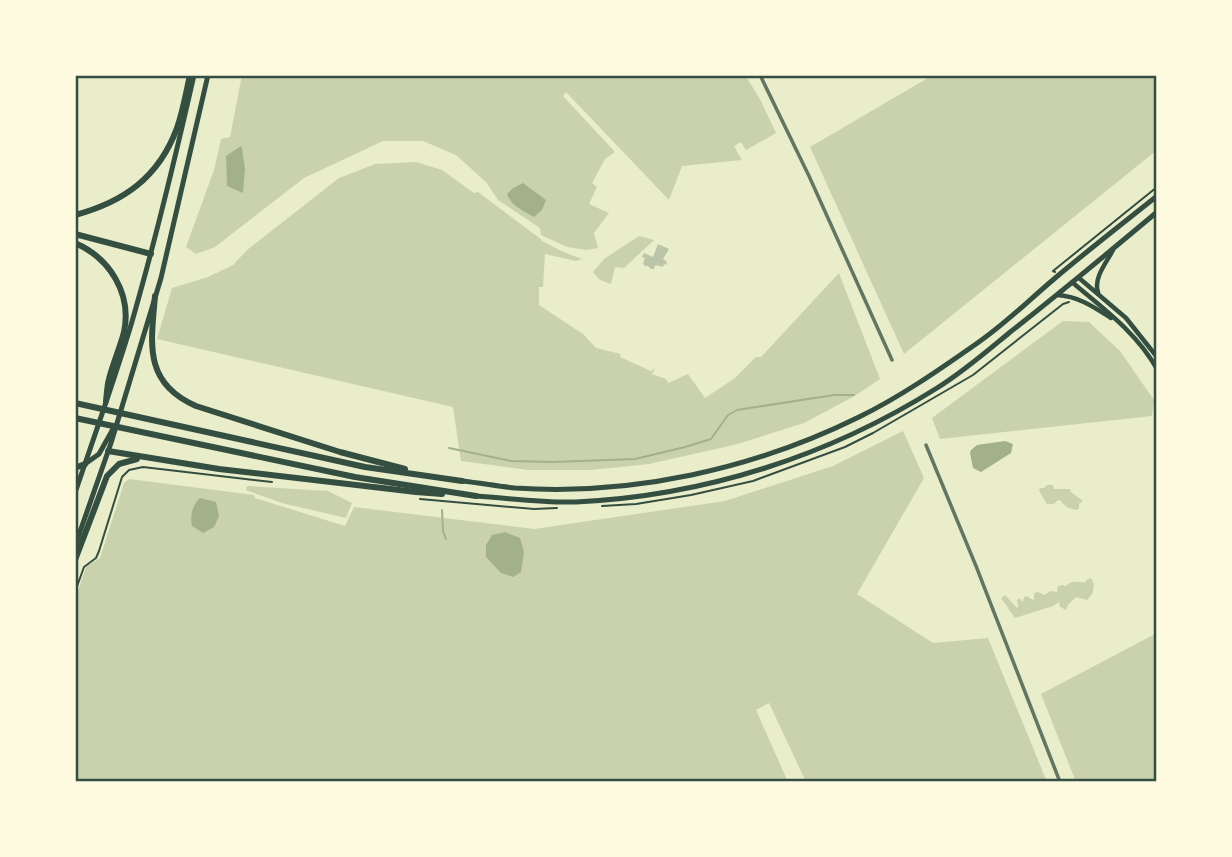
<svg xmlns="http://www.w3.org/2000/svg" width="1232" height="857" viewBox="0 0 1232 857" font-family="'DM Sans',sans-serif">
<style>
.green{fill:#cad2ad}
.water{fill:#a3b18a}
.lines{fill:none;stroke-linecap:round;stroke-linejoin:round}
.stream{stroke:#a3b18a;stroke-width:2}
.building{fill:#bcc5a7}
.path{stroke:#344e41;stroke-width:2}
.minor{stroke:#617663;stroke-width:3.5}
.secondary{stroke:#344e41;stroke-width:4.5}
.primary{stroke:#344e41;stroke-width:5}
.trunk{stroke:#344e41;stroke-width:5}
.motorway{stroke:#344e41;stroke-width:6}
.neatline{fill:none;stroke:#344e41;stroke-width:2.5}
</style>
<rect width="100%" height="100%" fill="#e9edc9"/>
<g class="green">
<path d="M242 75H745L760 99 776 133 746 150 741 142 734 146 742 160 682 166 669 200 566 92 563 96 615 152 605 159 592 183 597 187 589 204 609 213 594 233 598 248 586 250 567 247 541 235 540 228 498 200 486 182 456 155 423 141H383L304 178 215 247 196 254 186 247 214 170 221 139 230 137Z"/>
<path d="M933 75H1157V150L904 354 810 147Z"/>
<path d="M416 162 442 170 474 193 478 192 542 240 541 242 543 241 561 251 582 259 576 261 545 254 543 287H539V305L583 334 596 348 621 354 620 357 651 371 655 368 652 374 666 379 668 383 688 374 705 398 735 378 756 357H761L839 273 880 379 853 397 804 423 738 444 649 464 591 470H528L461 461 453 407 157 339 172 288 208 277 233 265 247 250 339 178 375 164Z"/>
<path d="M639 236 654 240 624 268 615 267 611 284 600 280 593 272 604 259Z"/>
<path d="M1063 321 1089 322 1120 351 1154 400 1152 416 940 439 932 418Z"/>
<path d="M903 431 924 478 857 594 933 643 988 638 1047 782H806L769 703 756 710 788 782H75V600L86 567 100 558 124 483 129 479 254 495 255 498 345 526 354 507 534 529 725 501 833 466Z"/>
<path d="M1047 485H1053L1054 489H1070L1071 492 1083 501 1079 504V508L1077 510C1069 509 1064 506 1060 500L1057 501 1054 504H1047L1039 491 1040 488H1044Z"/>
<path d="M247 486 328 491 352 503 346 518 282 503 246 490Z"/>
<path d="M1091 578C1096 585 1094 594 1087 600L1076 597 1068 605 1066 610 1060 607 1059 602 1053 606 1015 618 1001 598 1005 595 1017 608 1018 607 1017 600 1019 598 1023 602 1024 597 1027 596 1033 600 1034 599V593L1038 592 1045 595 1050 591 1057 592 1058 586 1063 585 1066 586C1073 579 1078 583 1086 582V580Z"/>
<path d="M1157 633V782H1076L1041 694Z"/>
</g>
<g class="water">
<path d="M241 146 242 148 245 169 243 193 227 186 226 156Z"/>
<path d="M523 183 546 200 542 210 534 217C524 211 511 206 507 194L513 188Z"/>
<path d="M1005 441 1013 444 1011 453 981 472 973 468 970 453 971 450 977 445Z"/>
<path d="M200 498 216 502 219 516 214 527 203 533 192 526C190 515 192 506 200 498Z"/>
<path d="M505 532 520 538 524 552 521 572 513 577 501 573 486 557V545L492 535Z"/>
</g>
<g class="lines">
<g class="stream">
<path d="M449 448 511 461 552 462 635 459 685 447 711 439 728 415 737 410 834 395H854"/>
<path d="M442 510 443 531 446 539"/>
</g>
</g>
<path class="building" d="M658 244 669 249 663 259 667 262 666 265 664 264 663 267 655 265 654 269H651L648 266H645L643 264 645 258 642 257 644 253 653 257Z"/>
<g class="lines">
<g class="path">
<path d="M1055 272 1053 271 1157 187"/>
<path d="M420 499 534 509 557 508"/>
<path d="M602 506 636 504 691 495 753 481 845 447 873 433 973 375 1063 304 1069 302"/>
<path d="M75 592 84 567 96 558 99 551 122 477 129 470 143 467 272 482"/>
</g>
<g class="minor">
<path d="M760 75 809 176 892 360"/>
<path d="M926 445 976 566 1060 782"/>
</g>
<g class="secondary">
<path d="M1079 278 1126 318 1157 357"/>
<path d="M1073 283C1104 309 1137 333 1157 369"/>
<path d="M1098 292C1093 278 1107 262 1113 250"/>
<path d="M1057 295C1078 296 1094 307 1111 318"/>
</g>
<g class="primary">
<path d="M462 481C480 483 497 486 515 488 632 496 754 469 859 417 900 397 939 370 976 344 1004 325 1028 301 1054 279 1087 251 1122 224 1157 196"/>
<path d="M476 496C509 498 543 503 576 502 705 496 829 456 937 388 963 372 986 352 1009 333 1059 294 1108 253 1157 212"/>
</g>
<g class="trunk">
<path d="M85 464 99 454 113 429"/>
<path d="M75 493C94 437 114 381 131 325 155 242 175 159 194 75"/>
<path d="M75 546 111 443 161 278 208 75"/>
</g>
<g class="motorway">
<path d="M75 215C124 202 159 177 177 128 183 111 186 93 190 75"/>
<path d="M75 234 151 254"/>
<path d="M75 243C110 258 132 294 124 332 120 348 113 363 109 379 107 386 107 394 106 401"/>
<path d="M155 296C151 343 143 383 196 406L340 452 405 469"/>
<path d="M75 403 365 467 462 481"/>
<path d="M75 418 355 477 476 496"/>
<path d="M108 451 219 469 416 492 442 494"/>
<path d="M75 468 85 464"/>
<path d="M75 560 107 476 119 464 137 459"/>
</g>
</g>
<rect width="1232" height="857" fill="none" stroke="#fefae0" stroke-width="154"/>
<rect x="77" y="77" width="1078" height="703" class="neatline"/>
</svg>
